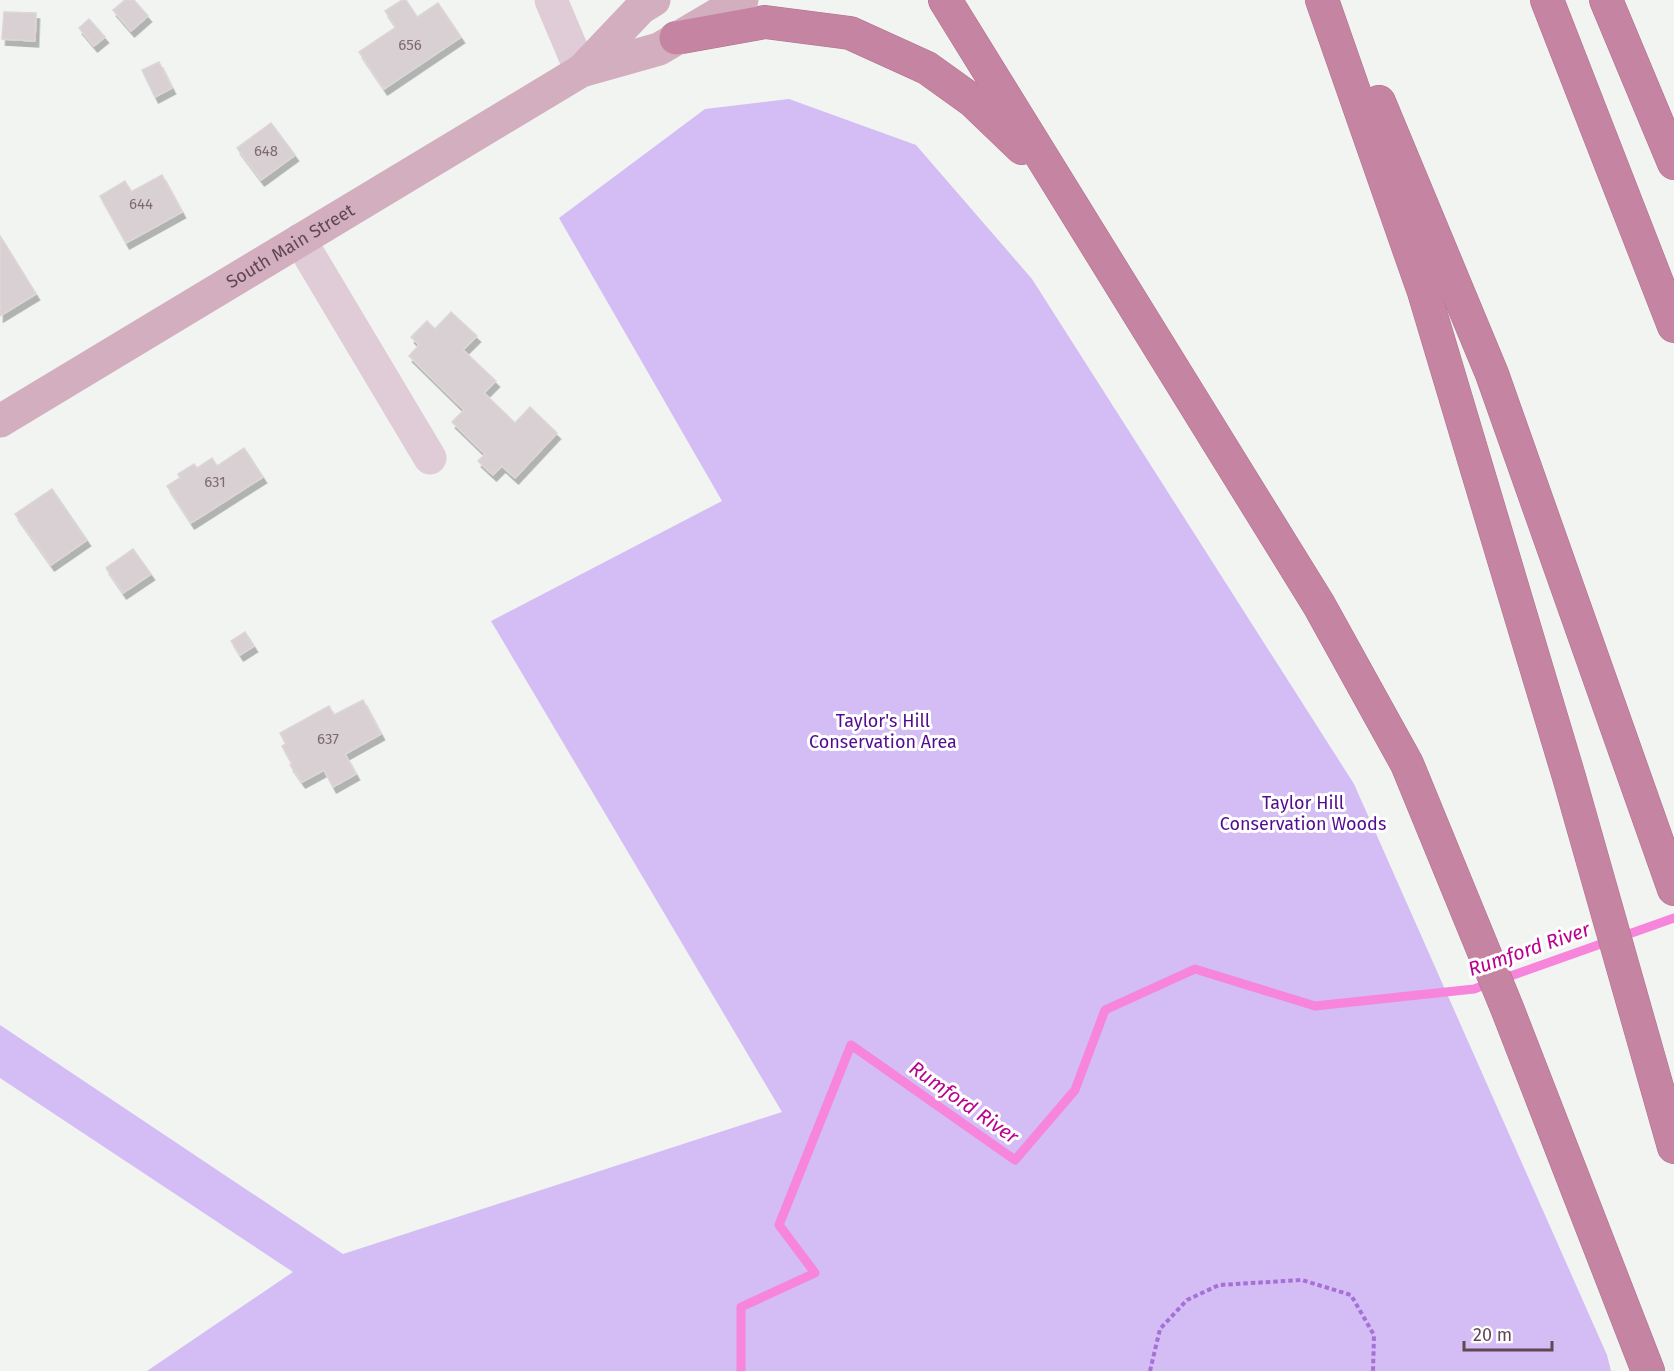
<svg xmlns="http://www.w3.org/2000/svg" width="1674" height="1371" viewBox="0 0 1674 1371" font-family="'Fira Sans',sans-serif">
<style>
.green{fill:#d4bcf5}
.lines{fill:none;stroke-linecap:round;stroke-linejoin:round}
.stream{stroke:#f685db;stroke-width:9}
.building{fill:#d9d0d3;stroke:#ddd5d7;stroke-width:1.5;filter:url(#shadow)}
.highway-casing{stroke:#b16f8c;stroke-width:34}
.path{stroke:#a770d7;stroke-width:4;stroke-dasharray:4.5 3;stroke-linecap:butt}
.minor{stroke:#dfccd6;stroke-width:33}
.major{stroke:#d3aebf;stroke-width:33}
.highway{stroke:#c584a2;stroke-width:33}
.labels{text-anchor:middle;stroke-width:6;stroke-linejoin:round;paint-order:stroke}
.number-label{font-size:15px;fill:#7f6974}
.street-label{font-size:18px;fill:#614754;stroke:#fff}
.park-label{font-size:18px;fill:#510d8d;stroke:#fff}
.water-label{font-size:20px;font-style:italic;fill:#bb008e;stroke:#fff}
</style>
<defs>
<filter id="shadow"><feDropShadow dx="3.5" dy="6" stdDeviation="0" flood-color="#0004"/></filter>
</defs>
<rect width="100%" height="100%" fill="#f1f4f1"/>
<path class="green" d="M789 99 916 145 1032 279 1354 784 1607 1355 1611 1371H147L293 1272 0 1078V1025L343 1254 782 1112 491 621 722 501 559 218 705 109Z"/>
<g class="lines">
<path class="stream" d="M741 1371V1307L815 1273 779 1225 851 1045 1015 1160 1075 1090 1105 1010 1195 969 1315 1006 1474 989 1674 918"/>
</g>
<g class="building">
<path d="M125 0H134L148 16 131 31 113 10Z"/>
<path d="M402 0H406L417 17 438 3 461 37 384 89 359 52 396 27 385 11Z"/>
<path d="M4 12 36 13 35 41 2 39Z"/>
<path d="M89 19 105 37 94 46 79 28Z"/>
<path d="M159 62 172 88 155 97 142 70Z"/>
<path d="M271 123 295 155 261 180 237 148Z"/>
<path d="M162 175 182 212 126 243 100 196 125 181 131 192Z"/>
<path d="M0 236 36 294 0 316Z"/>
<path d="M451 312 477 336 463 350 496 381 484 393 515 423 530 407 557 433 515 478 502 466 493 475 478 461 485 454 452 422 464 410 409 356 419 345 411 337 427 321 435 329Z"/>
<path d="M244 448 263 477 191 523 167 486 180 478 178 474 194 464 197 468 212 458 217 466Z"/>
<path d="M52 489 87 540 51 565 15 514Z"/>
<path d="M133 549 151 574 123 593 106 568Z"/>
<path d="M245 632 254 646 240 655 231 641Z"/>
<path d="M363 700 381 734 345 754 356 774 333 787 324 770 302 782 290 765 292 764 282 746 286 744 280 733 329 706 334 715Z"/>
</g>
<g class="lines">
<g class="highway-casing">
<g id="highway">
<path d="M945 0 1319 605 1407 764 1507 1008 1648 1371"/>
<path d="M1322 0 1424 292 1569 777 1674 1147"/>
<path d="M1547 0 1674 326"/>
<path d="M1606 0 1674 163"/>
<path d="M676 38 765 22 850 33 927 68 973 101 1022 148"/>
<path d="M1379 102 1492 374 1674 889"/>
</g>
</g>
<path class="path" d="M1150 1371 1160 1329 1187 1300 1219 1285 1302 1280 1351 1295 1374 1335 1373 1371"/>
<g class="minor">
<path d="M551 0 581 71"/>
<path d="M300 240 430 458"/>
</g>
<g class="major">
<path d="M582 70 641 8 654 0"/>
<path id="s1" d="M0 421 581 71 659 49 742 0"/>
</g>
<use href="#highway" class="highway"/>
</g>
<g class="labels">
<g class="number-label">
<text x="410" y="50">656</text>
<text x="266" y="156">648</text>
<text x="141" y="209">644</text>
<text x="215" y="487">631</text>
<text x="328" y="744">637</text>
</g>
<g class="street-label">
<text dy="6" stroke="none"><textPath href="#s1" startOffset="339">South Main Street</textPath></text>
</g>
<g class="park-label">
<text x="883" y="727">Taylor's Hill<tspan x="883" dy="21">Conservation Area</tspan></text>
<text x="1303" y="809">Taylor Hill<tspan x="1303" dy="21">Conservation Woods</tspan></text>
</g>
<g class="water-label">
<text transform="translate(1529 949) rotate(-19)" y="7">Rumford River</text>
<text transform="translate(964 1102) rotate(35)" y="7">Rumford River</text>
</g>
</g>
<path d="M1464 1341v9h88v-9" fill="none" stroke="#614754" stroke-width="3"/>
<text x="1473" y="1341" font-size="18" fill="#614754" stroke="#ffffff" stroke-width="4.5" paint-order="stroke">20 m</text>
</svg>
